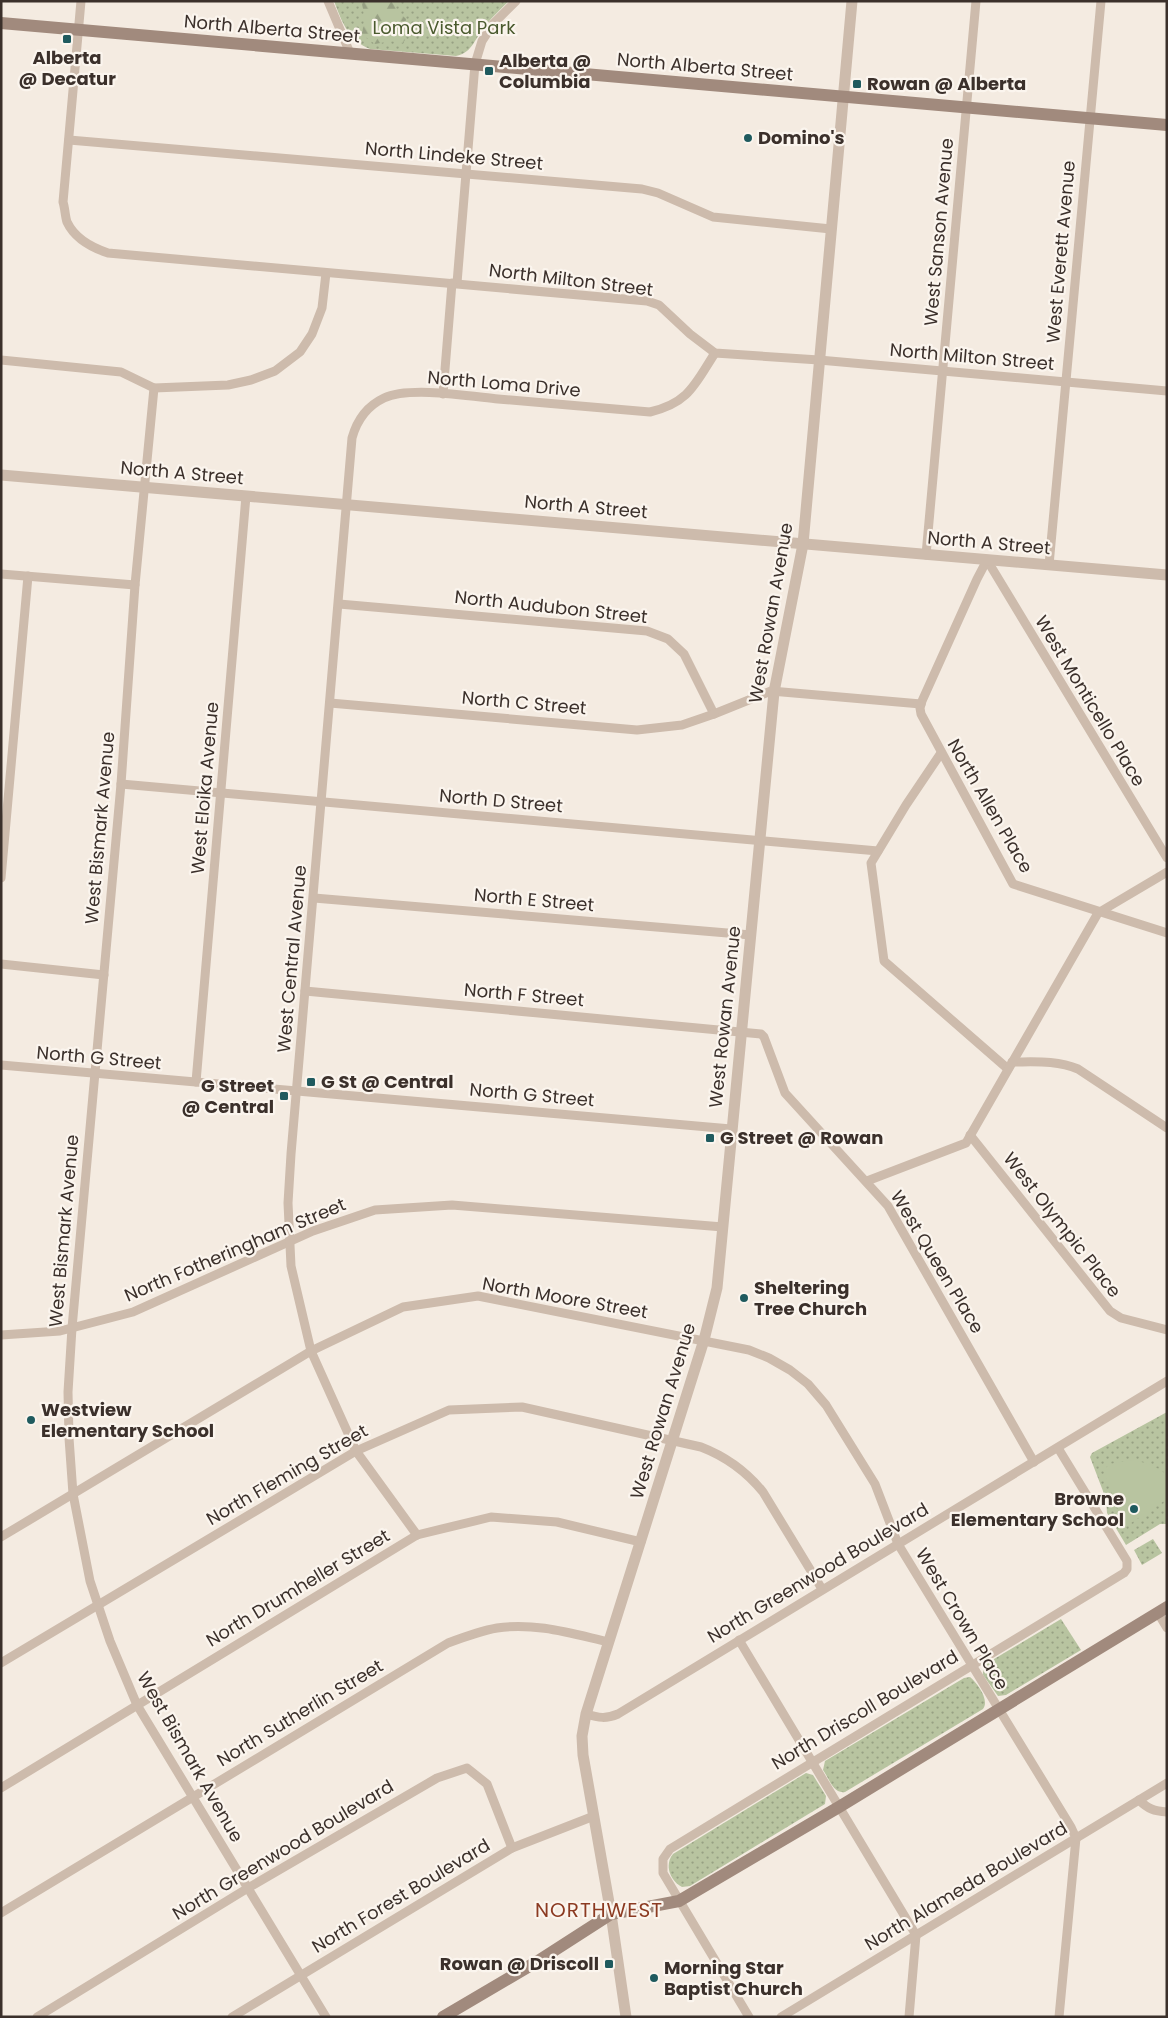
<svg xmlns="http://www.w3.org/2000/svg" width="1168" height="2018" viewBox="0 0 1168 2018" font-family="Poppins,sans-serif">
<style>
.grass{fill:url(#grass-dots)}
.forest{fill:url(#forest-firs)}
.pitch{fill:#b8c4a0}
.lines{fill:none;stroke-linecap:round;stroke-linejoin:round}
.minor{stroke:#cdbbac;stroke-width:9}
.tertiary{stroke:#cdbbac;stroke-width:11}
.secondary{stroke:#a18a7d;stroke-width:12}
.poi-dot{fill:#1f5a5e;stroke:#fbf5ee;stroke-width:2}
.labels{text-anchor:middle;stroke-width:4.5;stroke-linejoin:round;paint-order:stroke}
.park-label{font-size:18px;fill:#4a5a2e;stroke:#fbf5ee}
.street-label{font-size:18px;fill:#3b302b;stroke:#fbf5ee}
.poi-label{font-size:18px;font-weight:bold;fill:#3b302b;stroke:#fbf5ee;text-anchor:start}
.quarter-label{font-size:20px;letter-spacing:1px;fill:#8c3b22;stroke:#fbf5ee}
</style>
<defs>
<pattern id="grass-dots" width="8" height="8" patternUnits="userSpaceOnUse" patternTransform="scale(1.25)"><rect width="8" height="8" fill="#b8c4a0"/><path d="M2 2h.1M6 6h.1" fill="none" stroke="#97a083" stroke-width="1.8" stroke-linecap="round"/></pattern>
<pattern id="forest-firs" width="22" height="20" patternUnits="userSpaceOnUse" patternTransform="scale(1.25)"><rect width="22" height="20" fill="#b8c4a0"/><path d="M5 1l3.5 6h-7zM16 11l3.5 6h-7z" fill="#97a083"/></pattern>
</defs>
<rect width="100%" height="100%" fill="#f4ebe1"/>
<g class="grass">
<path d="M334 1H509C501 9 493 16 486 25 475 37 473 53 456 56L370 49C348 40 342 22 334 1Z"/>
<path d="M1167 1412V1524H1160L1126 1545 1107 1513 1106 1499 1090 1457 1092 1453Z"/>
<path d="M1153 1539 1162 1553 1142 1565 1134 1550Z"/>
<path d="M1061 1619 1081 1650 1006 1695 998 1696 983 1675 984 1665Z"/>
<path d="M970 1677C977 1683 990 1700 983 1709L845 1792C833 1794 829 1778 823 1770L825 1761 964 1678Z"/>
<path d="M806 1773 813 1775 826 1796 825 1804 690 1886 682 1887C670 1881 664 1865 673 1854Z"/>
</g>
<path class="forest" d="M361 1H394L396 9 406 19 404 30 405 40 403 43 391 41 375 44 364 36C361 30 364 26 364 19 364 13 363 7 361 1Z"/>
<path class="pitch" d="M1130 1460C1145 1462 1155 1465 1167 1475V1499L1131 1523 1124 1522 1120 1515 1103 1470 1110 1464Z"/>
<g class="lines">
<g class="minor">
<path d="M81 1 63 202C65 208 65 216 67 222 75 239 93 248 108 253L647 301 659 305 690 334 715 353 819 360 1167 391"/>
<path d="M328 1 350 53"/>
<path d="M69 140 642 189 658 193 713 217 831 229"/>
<path d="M457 283 475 64 482 41 493 24 516 1"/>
<path d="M1 360 121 372 154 388 228 385 251 380 275 371 300 352 312 334 322 308 326 273"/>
<path d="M154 388 135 585 121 784 72 1328 68 1392 69 1438 73 1494 90 1581 110 1641 137 1705 326 2017"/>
<path d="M443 394 452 283"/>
<path d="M926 555 976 1"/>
<path d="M987 560 977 579 922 701 920 708 921 714 1013 884 1167 933"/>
<path d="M987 560 1167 858"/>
<path d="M1049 565 1101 1"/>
<path d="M1 574 135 585"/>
<path d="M339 604 647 631 668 639 684 654 714 714 771 691 921 704"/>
<path d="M330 703 637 730 682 725 714 714"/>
<path d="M941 753 906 805 871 863 884 961 1008 1069"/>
<path d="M121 784 878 851"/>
<path d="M1 878 28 576"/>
<path d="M314 898 751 935"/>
<path d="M1 964 104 975"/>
<path d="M305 991 761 1034 764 1037 785 1093 888 1206 1034 1462"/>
<path d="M1012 1062C1034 1062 1057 1060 1078 1069L1167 1128"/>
<path d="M1 1065 731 1129"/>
<path d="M196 1082 246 496"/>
<path d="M970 1135 1110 1311 1121 1318 1167 1330"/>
<path d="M867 1181 966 1143 1098 913 1167 872"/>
<path d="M1 1335 60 1331 133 1312 313 1231 375 1210 452 1205 723 1227"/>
<path d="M417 1535 356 1451 311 1351 291 1266 288 1203 291 1154 352 438C357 420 367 406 384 398 409 386 469 396 498 399 549 403 599 408 650 412 689 403 695 384 715 353"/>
<path d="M1 1537 311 1351 403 1307 478 1296 749 1350 769 1358 790 1370 808 1384 826 1405 875 1484 898 1544 1071 1827 1076 1838 1059 2017"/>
<path d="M1158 1613 1167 1628"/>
<path d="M739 1640 916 1935 909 2017"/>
<path d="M1 1663 356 1451 449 1410 522 1407 701 1447C727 1457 746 1471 763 1492L822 1589"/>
<path d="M586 1714C599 1718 606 1719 618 1714L1167 1381"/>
<path d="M1 1788 417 1535 491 1517 557 1522 641 1542"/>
<path d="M1139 1800C1148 1809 1154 1811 1167 1812"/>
<path d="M1 1913 448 1643C464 1637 480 1631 497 1628 535 1622 573 1634 609 1642"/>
<path d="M37 2017 248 1888 437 1778 467 1768 487 1784 512 1848"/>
<path d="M232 2017 512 1848 594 1816"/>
<path d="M749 2017 663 1873V1859L670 1849 1124 1573 1127 1569V1561L1058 1448"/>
<path d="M781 2017 1167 1783"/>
</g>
<g class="tertiary">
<path d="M1 475 1167 575"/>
<path d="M626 2017 611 1914 583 1755 582 1736 586 1714 704 1340 717 1288 774 692 803 544 852 1"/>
</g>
<g class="secondary">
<path d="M1 23 1167 125"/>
<path d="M443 2017 538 1961 611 1914 679 1901 839 1807 1167 1607"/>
</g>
</g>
<g class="poi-dot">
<rect x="62" y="34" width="10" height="10" rx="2.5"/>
<rect x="484" y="66" width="10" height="10" rx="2.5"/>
<rect x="852" y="79" width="10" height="10" rx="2.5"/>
<circle cx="748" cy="138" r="5"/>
<rect x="306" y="1077" width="10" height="10" rx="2.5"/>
<rect x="279" y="1091" width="10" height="10" rx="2.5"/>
<rect x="705" y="1133" width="10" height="10" rx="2.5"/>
<circle cx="744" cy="1298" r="5"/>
<circle cx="31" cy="1420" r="5"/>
<circle cx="1134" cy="1509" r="5"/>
<rect x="604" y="1959" width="10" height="10" rx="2.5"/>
<circle cx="654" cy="1978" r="5"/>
</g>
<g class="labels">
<g class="park-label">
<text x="444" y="34">Loma Vista Park</text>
</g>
<g class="street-label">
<text transform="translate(272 29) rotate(5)" y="6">North Alberta Street</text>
<text transform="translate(705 67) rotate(5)" y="6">North Alberta Street</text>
<text transform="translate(454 156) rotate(5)" y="6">North Lindeke Street</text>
<text transform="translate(939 232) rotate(-85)" y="6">West Sanson Avenue</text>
<text transform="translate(1061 252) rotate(-85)" y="6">West Everett Avenue</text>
<text transform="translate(571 280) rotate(7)" y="6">North Milton Street</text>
<text transform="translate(972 357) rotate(5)" y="6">North Milton Street</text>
<text transform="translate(504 384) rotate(5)" y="6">North Loma Drive</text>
<text transform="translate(182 473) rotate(5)" y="6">North A Street</text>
<text transform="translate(586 507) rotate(5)" y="6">North A Street</text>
<text transform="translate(989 543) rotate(5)" y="6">North A Street</text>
<text transform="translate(551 607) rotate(6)" y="6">North Audubon Street</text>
<text transform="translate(771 613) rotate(-80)" y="6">West Rowan Avenue</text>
<text transform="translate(1090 701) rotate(59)" y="6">West Monticello Place</text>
<text transform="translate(524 703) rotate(5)" y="6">North C Street</text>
<text transform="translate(205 788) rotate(-85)" y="6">West Eloika Avenue</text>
<text transform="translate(501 801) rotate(5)" y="6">North D Street</text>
<text transform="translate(990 806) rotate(60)" y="6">North Allen Place</text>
<text transform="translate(100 828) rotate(-85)" y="6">West Bismark Avenue</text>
<text transform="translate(534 900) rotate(5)" y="6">North E Street</text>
<text transform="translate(292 959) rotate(-85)" y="6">West Central Avenue</text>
<text transform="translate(524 995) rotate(5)" y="6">North F Street</text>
<text transform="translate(725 1017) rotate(-84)" y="6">West Rowan Avenue</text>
<text transform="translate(99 1058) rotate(5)" y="6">North G Street</text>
<text transform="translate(532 1095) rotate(5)" y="6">North G Street</text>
<text transform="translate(1062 1225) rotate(52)" y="6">West Olympic Place</text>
<text transform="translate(64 1231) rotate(-85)" y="6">West Bismark Avenue</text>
<text transform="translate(235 1250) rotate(-23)" y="6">North Fotheringham Street</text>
<text transform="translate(937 1262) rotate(59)" y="6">West Queen Place</text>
<text transform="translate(565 1298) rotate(10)" y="6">North Moore Street</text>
<text transform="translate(663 1411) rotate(-73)" y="6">West Rowan Avenue</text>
<text transform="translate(287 1475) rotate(-30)" y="6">North Fleming Street</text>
<text transform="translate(818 1573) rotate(-31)" y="6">North Greenwood Boulevard</text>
<text transform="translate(298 1588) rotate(-31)" y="6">North Drumheller Street</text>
<text transform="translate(962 1619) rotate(59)" y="6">West Crown Place</text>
<text transform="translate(865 1710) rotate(-31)" y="6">North Driscoll Boulevard</text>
<text transform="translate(300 1713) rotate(-31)" y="6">North Sutherlin Street</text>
<text transform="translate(190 1757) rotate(60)" y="6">West Bismark Avenue</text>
<text transform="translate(283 1850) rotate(-31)" y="6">North Greenwood Boulevard</text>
<text transform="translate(966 1886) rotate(-31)" y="6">North Alameda Boulevard</text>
<text transform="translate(401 1896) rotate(-31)" y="6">North Forest Boulevard</text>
</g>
<g class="poi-label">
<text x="67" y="64" text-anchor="middle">Alberta<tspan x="67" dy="21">@ Decatur</tspan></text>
<text x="499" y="67">Alberta @<tspan x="499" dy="21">Columbia</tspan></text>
<text x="867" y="90">Rowan @ Alberta</text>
<text x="758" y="144">Domino's</text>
<text x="321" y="1088">G St @ Central</text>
<text x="274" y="1092" text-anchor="end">G Street<tspan x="274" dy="21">@ Central</tspan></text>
<text x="720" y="1144">G Street @ Rowan</text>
<text x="754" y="1294">Sheltering<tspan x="754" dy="21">Tree Church</tspan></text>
<text x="41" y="1416">Westview<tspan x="41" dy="21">Elementary School</tspan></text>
<text x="1124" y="1505" text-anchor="end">Browne<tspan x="1124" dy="21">Elementary School</tspan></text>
<text x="599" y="1970" text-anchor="end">Rowan @ Driscoll</text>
<text x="664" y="1974">Morning Star<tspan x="664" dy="21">Baptist Church</tspan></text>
</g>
<g class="quarter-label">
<text x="599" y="1917">NORTHWEST</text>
</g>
</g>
<rect width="1168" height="2018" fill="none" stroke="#3b302b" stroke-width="5"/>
</svg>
